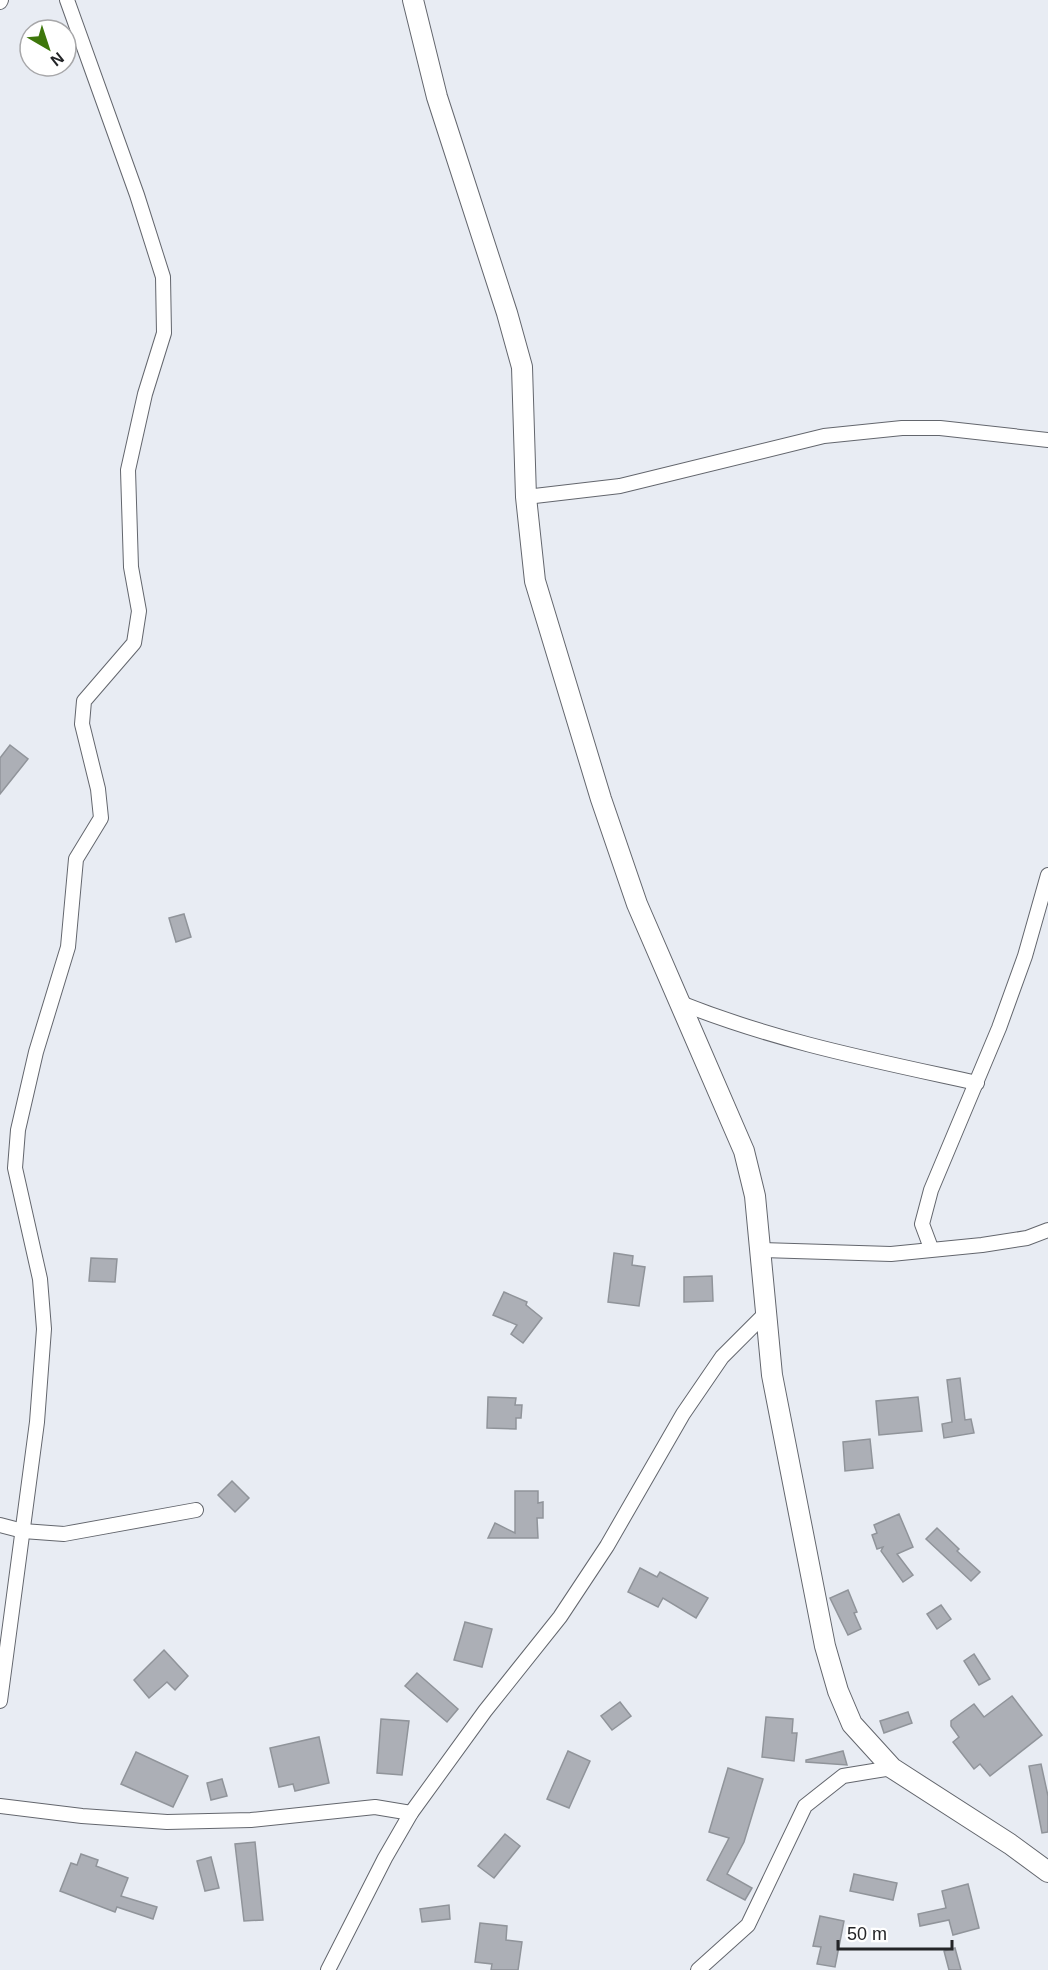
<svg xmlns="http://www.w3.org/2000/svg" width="1048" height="1970" viewBox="0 0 1048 1970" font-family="Helvetica,sans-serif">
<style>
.building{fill:#acafb6;stroke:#90949a;stroke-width:1.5}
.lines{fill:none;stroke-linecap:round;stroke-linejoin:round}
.street-casing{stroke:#63666d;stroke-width:16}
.secondary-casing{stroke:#63666d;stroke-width:22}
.street{stroke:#fff;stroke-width:14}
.secondary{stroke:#fff;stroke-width:20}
</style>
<rect width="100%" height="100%" fill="#e8ecf3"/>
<g class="building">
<path d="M10 745 28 759 0 794V758Z"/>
<path d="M184 914 191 937 176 942 169 918Z"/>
<path d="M614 1253 633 1256 632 1265 645 1267 639 1306 608 1302Z"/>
<path d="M91 1258 117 1259 115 1282 89 1281Z"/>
<path d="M712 1276 713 1301 684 1302V1277Z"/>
<path d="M504 1292 527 1302 526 1305 542 1318 523 1343 511 1334 517 1325 493 1315Z"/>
<path d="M960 1378 965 1420 971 1419 974 1433 944 1438 942 1424 952 1422 947 1380Z"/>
<path d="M488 1397 516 1398 515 1405H522L521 1418H516V1429L487 1428Z"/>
<path d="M918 1397 922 1431 879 1435 876 1401Z"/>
<path d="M870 1439 873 1468 845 1471 843 1442Z"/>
<path d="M232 1481 249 1498 235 1512 218 1495Z"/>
<path d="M515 1491H538V1503L543 1502V1518H537L538 1538H488L495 1523 515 1533Z"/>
<path d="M899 1514 913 1547 897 1554 913 1575 903 1582 881 1551 883 1547 877 1549 872 1535 877 1533 874 1525Z"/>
<path d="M937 1528 959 1549 957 1551 980 1572 971 1581 926 1539Z"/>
<path d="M640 1568 657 1577 660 1572 708 1598 696 1618 663 1598 658 1607 628 1592Z"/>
<path d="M848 1590 857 1612 854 1613 861 1629 848 1635 830 1598Z"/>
<path d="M941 1605 951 1619 937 1629 927 1614Z"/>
<path d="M465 1622 492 1629 482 1667 454 1660Z"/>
<path d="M164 1650 188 1676 175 1690 167 1682 149 1698 134 1680Z"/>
<path d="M974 1654 990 1679 979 1685 964 1661Z"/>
<path d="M417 1673 458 1709 447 1722 405 1686Z"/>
<path d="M1012 1696 1042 1735 990 1776 980 1764 974 1769 953 1742 959 1737 951 1726V1721L974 1704 984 1717Z"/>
<path d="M620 1702 631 1716 612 1730 601 1716Z"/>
<path d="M908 1712 912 1723 884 1733 880 1721Z"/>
<path d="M766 1717 793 1719 792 1733H797L794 1761 762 1757Z"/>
<path d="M381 1719 409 1721 402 1775 377 1773Z"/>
<path d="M319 1737 329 1783 295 1791 293 1784 279 1787 270 1748Z"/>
<path d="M568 1751 590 1761 569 1808 547 1799Z"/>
<path d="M843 1751 847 1765 806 1762V1760Z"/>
<path d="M136 1752 188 1776 173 1807 121 1784Z"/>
<path d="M1041 1764 1048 1796V1832L1042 1833 1029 1766Z"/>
<path d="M728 1768 763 1779 744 1842 727 1874 752 1888 745 1900 707 1880 729 1838 709 1832Z"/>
<path d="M222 1779 227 1796 211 1800 207 1783Z"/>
<path d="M505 1834 520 1846 494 1878 478 1866Z"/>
<path d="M255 1842 263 1920 244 1921 235 1844Z"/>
<path d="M81 1854 98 1860 96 1866 128 1878 121 1896 157 1907 153 1919 117 1907 115 1912 60 1891 71 1863 77 1865Z"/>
<path d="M211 1857 219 1888 205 1891 197 1861Z"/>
<path d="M854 1874 897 1883 893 1900 850 1891Z"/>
<path d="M968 1884 979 1928 953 1935 949 1920 920 1926 918 1914 946 1908 942 1891Z"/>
<path d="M449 1905 450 1919 422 1922 420 1909Z"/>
<path d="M820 1916 844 1921 835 1967 817 1964 821 1947 813 1946Z"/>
<path d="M480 1923 507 1926 506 1940 522 1942 518 1970H491L492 1964 475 1962Z"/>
<path d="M955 1948 961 1970H949L944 1951Z"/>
</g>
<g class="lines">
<g class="street-casing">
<g id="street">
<path d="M0 2 1 0"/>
<path d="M526 497 620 486 824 436 902 428H940L1048 440"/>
<path d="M678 1002C778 1042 872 1060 977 1083"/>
<path d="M931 1248 922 1224 931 1190 999 1028 1025 956 1048 875"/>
<path d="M759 1250 891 1254 982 1245 1027 1238 1048 1230"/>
<path d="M0 1525 23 1531 64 1534 196 1510"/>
<path d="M0 1701 37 1422 44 1329 40 1279 15 1168 18 1130 36 1052 68 947 76 859 101 818 98 789 82 724 84 701 134 643 139 611 131 567 128 470 145 394 164 333 163 277 137 195 67 0"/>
<path d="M0 1806 82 1816 167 1822 251 1820 375 1807 411 1813"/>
<path d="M328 1970 385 1858 411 1813 485 1711 560 1617 607 1546 683 1414 722 1357 766 1313"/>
<path d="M698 1970 748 1925 805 1806 843 1776 892 1768"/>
</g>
</g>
<g class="secondary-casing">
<path id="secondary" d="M413 0 437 97 507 313 522 367 526 497 535 581 601 799 637 904 744 1151 755 1196 772 1375 825 1646 838 1691 852 1724 892 1768 1010 1844 1048 1872"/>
</g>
<use href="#street" class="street"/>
<use href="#secondary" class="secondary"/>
</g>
<g transform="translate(48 48) rotate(141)"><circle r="28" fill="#ffffff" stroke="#a7a7a9" stroke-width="1.5"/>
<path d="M0-4.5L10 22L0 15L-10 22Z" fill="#3e770b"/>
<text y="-9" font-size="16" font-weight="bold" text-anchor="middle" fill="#232427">N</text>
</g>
<path d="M838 1940v9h114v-9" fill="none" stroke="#232427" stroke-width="3"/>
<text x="847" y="1940" font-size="18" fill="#232427" stroke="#ffffff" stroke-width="4.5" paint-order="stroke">50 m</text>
</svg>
